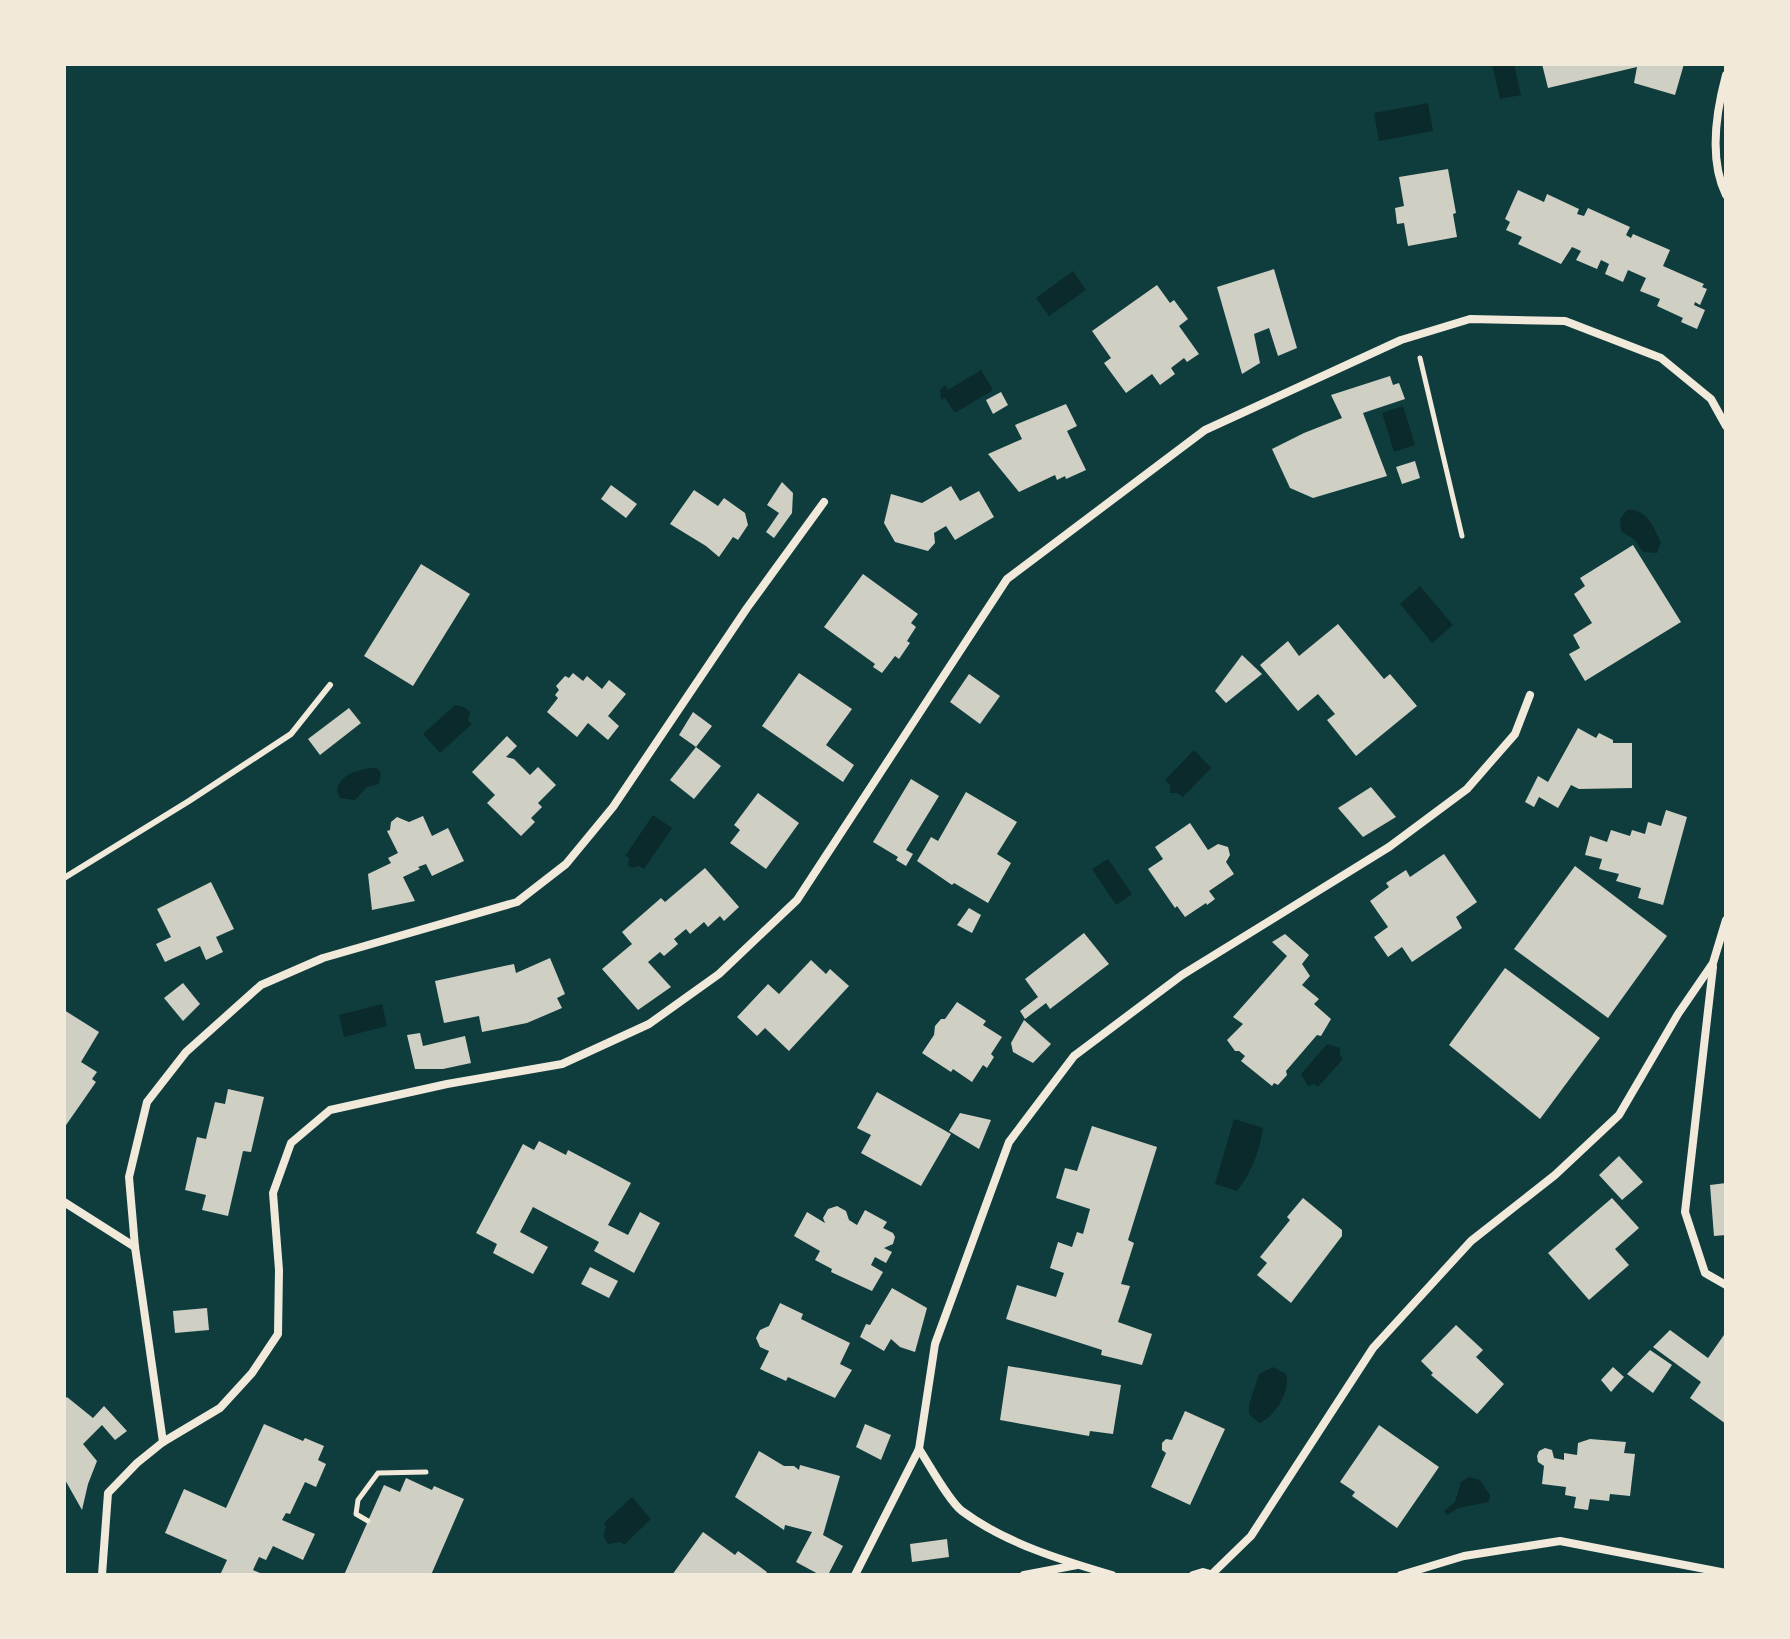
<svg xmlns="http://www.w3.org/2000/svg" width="1790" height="1639" viewBox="0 0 1790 1639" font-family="Quicksand,sans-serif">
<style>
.water{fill:#0a2a2b}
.building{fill:#cfcfc3}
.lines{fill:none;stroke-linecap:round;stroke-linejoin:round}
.path{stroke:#f1e9da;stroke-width:5}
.service{stroke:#f1e9da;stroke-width:6}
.minor{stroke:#f1e9da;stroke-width:8}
</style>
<rect width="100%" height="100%" fill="#0f3d3e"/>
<g class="water">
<path d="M1492 64H1514L1521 95 1500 99Z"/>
<path d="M1428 103 1433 131 1379 141 1374 113Z"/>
<path d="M1073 271 1086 290 1049 316 1036 298Z"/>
<path d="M981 370 993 390 955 413 945 398 941 400 940 390 945 385 948 390Z"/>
<path d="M1403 406 1415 445 1394 452 1382 413Z"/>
<path d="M1627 510C1647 508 1653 527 1661 542L1657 553 1643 552 1635 540 1621 531 1620 519Z"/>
<path d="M1420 586 1453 625 1432 643 1400 604Z"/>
<path d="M455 705 464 707 470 712 468 720 472 724 440 753 423 734Z"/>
<path d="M1194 750 1211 768 1183 797 1177 793H1170V785L1165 780Z"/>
<path d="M370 768H377L381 773 379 784 367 787 355 800 340 798 337 790C341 774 355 771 370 768Z"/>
<path d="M653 815 672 828 644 869 639 866 632 868 628 865 629 858 625 856Z"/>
<path d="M1108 859 1132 894 1116 905 1092 869Z"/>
<path d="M382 1004 387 1026 344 1037 339 1015Z"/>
<path d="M1327 1044 1340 1048V1055L1343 1059 1318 1087 1314 1084 1308 1086 1301 1074Z"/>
<path d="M1234 1119 1263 1128C1260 1150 1251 1174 1237 1191L1215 1184Z"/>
<path d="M1273 1367 1286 1374C1292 1389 1274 1418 1259 1423L1249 1414V1405L1259 1374Z"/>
<path d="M1469 1477 1480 1480 1490 1495 1489 1502 1458 1508 1447 1515 1444 1511 1455 1502 1461 1482Z"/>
<path d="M632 1497 651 1519 624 1545 621 1542 608 1544C603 1538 603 1534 606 1527L604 1523Z"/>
</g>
<g class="building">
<path d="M1542 64H1684L1675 95 1634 83 1637 67 1548 88Z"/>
<path d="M1448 169 1456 213 1453 214 1457 237 1408 246 1404 223 1397 224 1395 208 1404 206 1399 177Z"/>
<path d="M1518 190 1544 202 1547 194 1579 209 1577 214 1584 216 1588 208 1630 227 1626 235 1631 238 1633 234 1670 250 1663 266 1704 284 1702 287 1707 289 1700 305 1695 302 1694 305 1705 310 1697 329 1681 322 1683 318 1657 306 1660 299 1640 291 1646 278 1628 270 1623 282 1605 274 1609 264 1601 260 1597 269 1576 260 1581 251 1572 247 1561 264 1518 244 1522 237 1506 230 1510 222 1505 219Z"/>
<path d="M1274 269 1297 348 1278 356 1269 328 1254 334 1260 363 1242 374 1217 287Z"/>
<path d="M1157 285 1170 303 1174 300 1188 319 1179 326 1199 354 1187 362 1184 358 1171 368 1175 374 1160 385 1152 374 1126 393 1104 363 1111 358 1092 331Z"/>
<path d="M1390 376 1393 385 1399 383 1405 399 1363 413 1387 476 1313 498 1290 488 1272 449 1304 433 1342 418 1331 395Z"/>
<path d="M1001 392 1008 405 993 414 986 400Z"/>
<path d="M1066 404 1077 426 1067 431 1086 470 1066 479 1065 476 1057 480 1055 475 1019 492 988 454 1022 439 1015 425Z"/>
<path d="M1415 461 1420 478 1402 484 1396 467Z"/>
<path d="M782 482 793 493 792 513 774 538 766 532 779 513 767 505Z"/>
<path d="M611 485 637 504 626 518 601 499Z"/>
<path d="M951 486 960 501 979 491 994 517 955 540 946 526 934 533 935 543 928 551 895 542 884 523 891 494 922 503Z"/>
<path d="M694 490 718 506 724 498 745 513 748 525 738 540 733 537 719 557 706 546 670 524Z"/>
<path d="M1633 545 1681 622 1585 681 1569 654 1580 648 1573 635 1592 623 1574 594 1585 586 1580 578Z"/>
<path d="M421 564 470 594 413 686 364 656Z"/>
<path d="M863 574 918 614 911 623 916 627 907 641 910 643 899 659 895 656 882 673 873 667 875 664 824 627Z"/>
<path d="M1338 624 1384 679 1390 674 1417 706 1356 756 1327 720 1335 714 1318 694 1298 711 1260 665 1288 641 1299 656Z"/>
<path d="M1242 655 1262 674 1226 703 1215 691Z"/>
<path d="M573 673 583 681 587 676 602 689 609 680 626 694 608 716 619 726 608 740 588 723 577 737 547 712 558 698 555 695 559 690 556 686 565 676 569 678Z"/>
<path d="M799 673 852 709 826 745 854 765 843 782 762 726Z"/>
<path d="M969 674 1000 696 980 724 950 702Z"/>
<path d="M349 708 361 723 320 755 308 739Z"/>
<path d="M693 712 712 726 696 747 679 735Z"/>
<path d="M1578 728 1596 738 1599 733 1613 740V743H1632V788L1579 789 1571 785 1558 808 1539 797 1534 807 1525 802 1538 776 1548 782Z"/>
<path d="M507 736 517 746 506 757 514 759 530 775 538 767 556 785 538 803 542 807 531 818 535 822 521 836 487 803 495 795 472 772Z"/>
<path d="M696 747 721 766 694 799 670 780Z"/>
<path d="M911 779 939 796 906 850 913 854 906 866 896 860 898 857 873 842Z"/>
<path d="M1371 787 1396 817 1363 837 1338 808Z"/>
<path d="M966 792 1017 822 997 854 1011 863 988 903 954 883 952 885 917 861 931 837 938 841Z"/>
<path d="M758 793 799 823 766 869 730 843 740 830 734 825Z"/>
<path d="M1666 810 1687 817 1663 905 1638 898 1641 888 1616 881 1619 874 1599 869 1602 859 1585 855 1590 836 1607 842 1611 830 1630 836 1632 830 1645 834 1648 822 1661 826Z"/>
<path d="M423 816 432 836 448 828 464 861 432 876 426 864 418 867 420 869 403 877 415 901 372 910 368 874 391 863 388 858 398 853 387 831 390 830 391 822 397 817 409 822Z"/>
<path d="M1190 823 1208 850 1218 844 1228 847 1230 855 1226 862 1234 874 1209 891 1215 899 1207 905 1206 903 1185 917 1177 906 1175 908 1148 869 1163 859 1155 847Z"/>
<path d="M1444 854 1477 902 1456 917 1462 928 1412 962 1402 947 1388 957 1374 937 1388 927 1370 901 1389 887 1386 883 1406 870 1410 877Z"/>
<path d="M1575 866 1667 936 1608 1018 1514 949Z"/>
<path d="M705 868 739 907 724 921 720 916 708 927 704 922 690 934 686 929 674 939 678 944 664 956 660 952 648 962 671 987 638 1010 602 969 632 944 622 932 661 898 665 902Z"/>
<path d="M211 882 234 929 216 937 223 952 206 960 200 946 165 962 156 944 171 937 157 909Z"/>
<path d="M969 908 981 915 972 933 957 925Z"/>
<path d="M1084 933 1109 964 1050 1009 1046 1003 1025 1019 1020 1011 1038 997 1025 979Z"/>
<path d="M1285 934 1309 955 1302 964 1310 976 1302 985 1319 999 1314 1004 1331 1019 1321 1036 1317 1035 1286 1071 1287 1075 1278 1085 1274 1083 1272 1086 1241 1061 1245 1056 1239 1051H1235L1227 1040 1243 1024 1233 1017 1287 956 1272 942Z"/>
<path d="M550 958 565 994 557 998 562 1008 527 1023 482 1032 479 1016 444 1023 435 981 514 964 516 973Z"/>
<path d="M811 960 826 974 830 969 849 986 789 1051 765 1028 757 1036 737 1017 768 984 779 994Z"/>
<path d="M1505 968 1600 1038 1540 1119 1449 1045Z"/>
<path d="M183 983 200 1004 183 1021 164 998Z"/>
<path d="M957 1002 986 1021 983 1025 1002 1037 991 1054 994 1057 987 1068 983 1065 972 1082 953 1069 951 1072 922 1053 934 1035 935 1026 941 1019H945Z"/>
<path d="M64 1010 99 1032 81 1062 97 1072 92 1079 96 1082 64 1128Z"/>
<path d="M1024 1020 1051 1044 1033 1063 1013 1052 1011 1043Z"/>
<path d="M420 1033 423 1046 465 1036 471 1063 443 1069H415L407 1035Z"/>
<path d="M228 1089 264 1097 251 1152 243 1151 228 1216 202 1210 206 1195 185 1190 197 1137 206 1139 215 1102 225 1104Z"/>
<path d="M877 1092 951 1134 921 1186 861 1153 871 1135 857 1128Z"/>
<path d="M960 1113 991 1120 979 1149 949 1131Z"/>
<path d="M1092 1126 1157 1147 1128 1240 1134 1243 1121 1284 1130 1286 1118 1322 1152 1334 1142 1365 1101 1355 1102 1350 1006 1319 1017 1285 1056 1297 1064 1273 1050 1268 1058 1242 1072 1247 1077 1232 1083 1234 1090 1209 1056 1198 1065 1168 1077 1171Z"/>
<path d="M539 1141 566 1155 568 1150 631 1183 608 1225 628 1235 640 1212 660 1223 634 1273 594 1251 599 1242 533 1207 520 1232 548 1247 533 1274 493 1253 497 1244 476 1233 523 1144 534 1150Z"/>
<path d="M1619 1156 1643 1182 1622 1200 1599 1175Z"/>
<path d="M1726 1183V1235L1714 1236 1710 1185Z"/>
<path d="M1303 1198 1342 1230V1236L1291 1303 1257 1275 1267 1263 1260 1257 1290 1220 1287 1217Z"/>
<path d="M1612 1198 1639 1228 1615 1249 1629 1265 1589 1300 1548 1253Z"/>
<path d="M837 1206 846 1211 849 1220 857 1225 865 1210 887 1222 883 1228 893 1233 895 1237 893 1244 884 1248 892 1252 886 1263 875 1257 871 1265 883 1272 872 1291 831 1272 832 1269 815 1260 820 1251 794 1236 807 1212 825 1223 823 1218 828 1209Z"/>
<path d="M590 1267 618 1281 609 1298 581 1284Z"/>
<path d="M892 1288 927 1308 915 1352 900 1347 891 1339 884 1351 860 1337 866 1324 870 1325Z"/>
<path d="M780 1303 803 1314 801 1319 850 1343 840 1364 852 1370 835 1398 788 1377 786 1381 760 1369 769 1351 760 1347 756 1338 760 1330 769 1326Z"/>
<path d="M207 1308 209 1330 175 1333 173 1311Z"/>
<path d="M1456 1325 1483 1350 1476 1357 1504 1384 1477 1414 1431 1375 1433 1373 1421 1361Z"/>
<path d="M1670 1330 1708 1358 1726 1332V1424L1690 1398 1701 1382 1653 1347Z"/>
<path d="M1650 1350 1672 1365 1653 1393 1627 1374Z"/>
<path d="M1008 1366 1121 1385 1113 1434 1090 1431 1089 1436 1000 1420Z"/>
<path d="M1613 1367 1624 1377 1611 1392 1601 1380Z"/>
<path d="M67 1397 93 1418 104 1406 127 1431 115 1440 102 1425 83 1444 97 1461 88 1484 82 1510 64 1478V1400Z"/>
<path d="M1185 1411 1225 1429 1190 1505 1151 1487 1166 1453 1162 1450V1443L1166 1439 1172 1440Z"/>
<path d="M264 1424 303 1441 305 1438 324 1446 318 1460 326 1464 316 1487 305 1482 290 1514 286 1513 282 1520 315 1534 303 1560 273 1546 266 1560 259 1557 253 1570 265 1575H220L227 1560 165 1533 184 1489 226 1508Z"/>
<path d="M865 1424 891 1435 881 1460 856 1447Z"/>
<path d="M1379 1425 1439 1467 1397 1528 1352 1496 1355 1492 1340 1482Z"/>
<path d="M1590 1439 1626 1442 1624 1453 1635 1454 1630 1496 1610 1494 1609 1501 1590 1499 1588 1510 1574 1508 1576 1497 1565 1495 1566 1487 1542 1484 1544 1466 1538 1462 1537 1456 1539 1451 1545 1448 1552 1450 1554 1458 1564 1460V1453L1577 1455 1578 1443Z"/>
<path d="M759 1451 784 1466H794L799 1470 800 1465 840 1476 823 1535 843 1546 828 1575H820L796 1562 812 1532 785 1525 784 1530 735 1497Z"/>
<path d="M406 1478 432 1490 434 1486 464 1499 431 1575H344L384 1485 400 1492Z"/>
<path d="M703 1532 735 1555 738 1551 767 1572 765 1575H672Z"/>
<path d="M947 1539 949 1557 912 1562 910 1544Z"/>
</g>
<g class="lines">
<g class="path">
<path d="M1420 358 1462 536"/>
<path d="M368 1521 356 1514 358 1500 378 1473 426 1472"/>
</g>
<path class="service" d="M64 878 189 801 291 734 330 685"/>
<g class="minor">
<path d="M1726 75C1716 112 1709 160 1726 195"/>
<path d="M1713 967 1685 1212 1705 1273 1726 1285"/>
<path d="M64 1202 135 1247"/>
<path d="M163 1442 135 1247 129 1177 147 1102 186 1052 261 985 323 958 517 902 566 864 613 807 747 608 824 502"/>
<path d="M919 1449C929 1464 949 1501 962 1511 1005 1543 1061 1560 1112 1575"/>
<path d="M1213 1573 1251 1536 1373 1348 1471 1241 1555 1175 1619 1115 1678 1014 1713 963 1726 920"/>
<path d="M102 1575 108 1493 137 1463 163 1442 220 1408 252 1373 278 1334 279 1270 273 1193 291 1143 330 1110 447 1084 562 1064 649 1024 719 974 797 900 1007 579 1205 430 1401 340 1470 319 1565 321 1661 358 1711 399 1726 426"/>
<path d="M855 1575 919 1449 935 1344 1009 1142 1074 1056 1182 975 1389 847 1467 789 1515 734 1530 695"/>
<path d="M1024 1575 1077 1565"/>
<path d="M1193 1575 1203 1572 1214 1575"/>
<path d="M1401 1575 1464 1556 1560 1541 1726 1573"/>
</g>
</g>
<rect width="1790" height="1639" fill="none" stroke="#f1e9da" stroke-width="132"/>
</svg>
